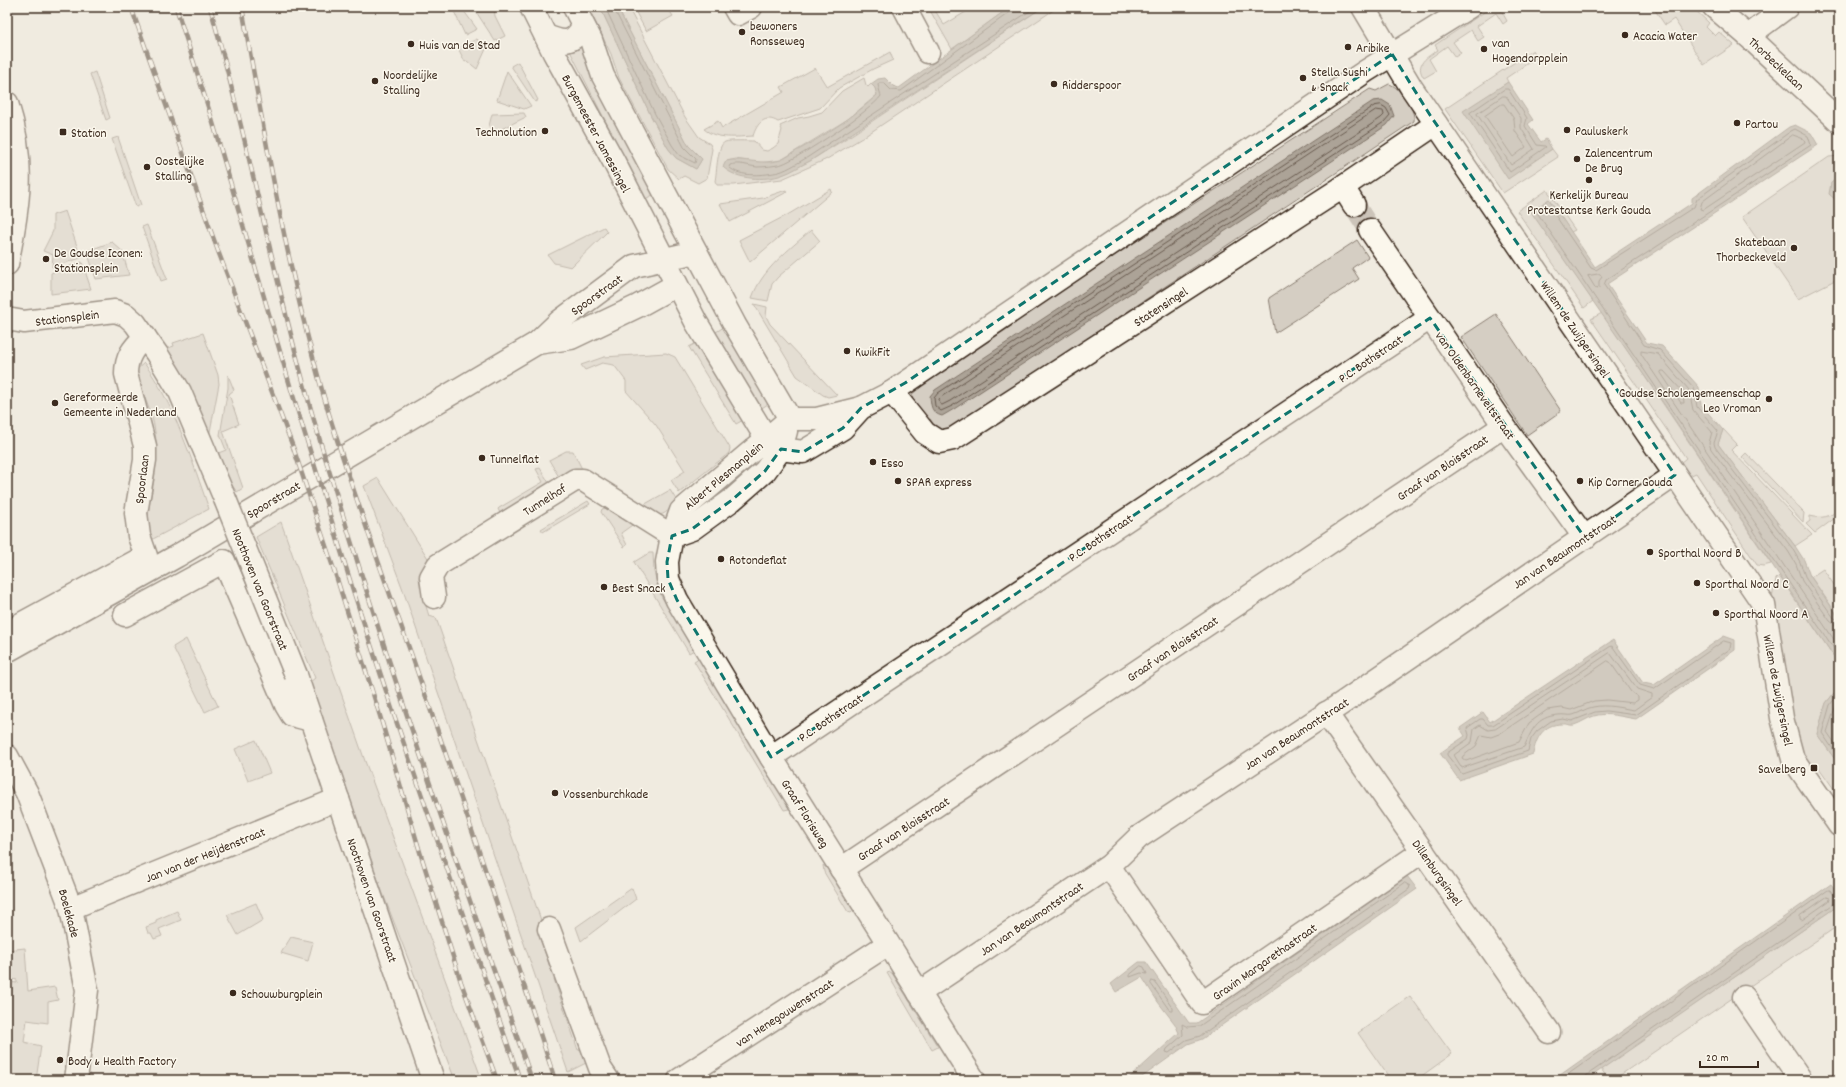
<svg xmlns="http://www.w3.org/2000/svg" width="1846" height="1087" viewBox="0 0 1846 1087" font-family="Dekko,sans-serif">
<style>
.green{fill:#d5cec3;stroke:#887c70}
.water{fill:#aca397;stroke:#7f7367}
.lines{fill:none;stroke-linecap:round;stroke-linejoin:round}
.shore{stroke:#685a4e;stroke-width:1}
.minor-tunnel{stroke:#ccc4b9;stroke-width:22;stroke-dasharray:22 11;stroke-linecap:butt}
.minor-casing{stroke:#3b2a1e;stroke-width:25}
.major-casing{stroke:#3b2a1e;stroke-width:25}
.minor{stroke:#fbf7ec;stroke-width:22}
.major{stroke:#fbf7ec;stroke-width:22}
.rail-casing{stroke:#3b2a1e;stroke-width:4.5}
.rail{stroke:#fbf7ec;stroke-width:3;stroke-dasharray:9;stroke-linecap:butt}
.minor-bridge-casing{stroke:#3b2a1e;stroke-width:25;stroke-linecap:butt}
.minor-bridge{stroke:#fbf7ec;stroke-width:22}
.marked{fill:none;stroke:#0f766e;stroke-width:3;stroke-dasharray:8 5;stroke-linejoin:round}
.poi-dot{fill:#3b2a1e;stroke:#fbf7ec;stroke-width:1.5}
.labels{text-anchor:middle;stroke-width:3;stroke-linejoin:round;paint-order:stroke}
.poi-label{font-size:13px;fill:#3b2a1e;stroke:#fbf7ec;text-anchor:start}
.street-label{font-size:13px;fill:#3b2a1e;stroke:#fbf7ec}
</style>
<rect width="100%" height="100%" fill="#f0ebe0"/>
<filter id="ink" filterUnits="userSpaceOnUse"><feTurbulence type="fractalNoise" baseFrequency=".025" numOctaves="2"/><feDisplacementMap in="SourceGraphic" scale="8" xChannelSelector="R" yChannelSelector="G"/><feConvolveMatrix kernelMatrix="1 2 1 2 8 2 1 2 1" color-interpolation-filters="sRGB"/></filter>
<g filter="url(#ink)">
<g class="green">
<path d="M452 7H461L477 29 465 35Z"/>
<path d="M473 7H494L495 16 505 36 495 41Z"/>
<path d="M588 7H600L651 116 668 148 676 158 696 169 702 159 688 145 617 7H628L685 117 699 137 710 144 712 149 707 178 698 183 684 176 679 179 668 169 619 78 611 54Z"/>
<path d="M633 7H667L673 16 646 31Z"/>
<path d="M928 7H933L944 25 974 7H1010L952 49Z"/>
<path d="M1043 7H1058L862 138 827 159 782 179 734 185H717L715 181C717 172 717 145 725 142 730 140 748 141 754 141L762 150 767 151 773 148 778 144 782 130 780 126 798 118 809 116 822 112 842 91 864 78 866 85 868 87 871 84 875 88 877 95 848 119 781 160 758 163 736 159 726 161 725 165 781 175 810 161 853 134Z"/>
<path d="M1492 7H1505L1501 10 1507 21 1503 24 1496 13 1477 26 1484 37 1478 41 1471 30 1453 42 1461 53 1455 57 1447 46 1429 59 1436 71 1424 78C1414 64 1427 57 1438 50L1435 45Z"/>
<path d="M1653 7H1692L1709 23 1706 27 1715 36 1719 32 1734 45 1704 65 1674 19 1665 25Z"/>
<path d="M477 39 486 49 477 69 467 61 465 62 458 48Z"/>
<path d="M588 42 659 192 645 199 570 51 578 48Z"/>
<path d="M1533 50 1537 57 1506 78 1508 82 1464 111 1508 178 1552 149 1558 157 1503 193 1445 109Z"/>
<path d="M890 52 893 60 873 69 839 88 820 108 778 122C765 114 757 123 753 136 737 137 717 140 704 129L718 121 722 128 784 92 781 87 815 68 827 87Z"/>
<path d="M518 62 538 100 535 102 511 66Z"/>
<path d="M507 71 531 106 524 109 497 100Z"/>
<path d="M95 72 110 118 106 120 90 74Z"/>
<path d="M1389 84C1399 86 1416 110 1414 121L948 431 936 428 930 419 925 422 913 405 912 394 921 387 919 383 1370 89 1376 91Z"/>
<path d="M524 113 526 117 491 134 489 126 492 114Z"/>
<path d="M118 137 141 205 136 207 112 139Z"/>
<path d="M1839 156V283L1837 279 1798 299 1742 217 1829 157Z"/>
<path d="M831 189 832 192 750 262 739 240 789 214Z"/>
<path d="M786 190 787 192 730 222 720 204 763 198Z"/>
<path d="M1547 190 1575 230 1571 232 1549 199 1532 212 1593 301 1584 308 1517 211Z"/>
<path d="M65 211 81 258 52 267 53 255 43 251 53 231V215Z"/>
<path d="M147 225 167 279 161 281 142 227Z"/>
<path d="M604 227 607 232 571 267 554 263 548 255Z"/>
<path d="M811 230 820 241 778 277 772 284 768 301 752 298C762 269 789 250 811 230Z"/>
<path d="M1357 240 1368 257 1352 268 1359 279 1275 333 1269 298Z"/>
<path d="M112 242 122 251 129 275 96 279 87 251Z"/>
<path d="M82 262 91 289 51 294V273Z"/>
<path d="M754 304 767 307 766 316 770 324 837 395 828 397 823 395 797 376Z"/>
<path d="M1602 313 1771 564 1763 566 1757 565 1696 473 1689 476 1680 463 1686 458 1591 319Z"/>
<path d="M1496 314 1561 411 1527 435 1461 337Z"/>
<path d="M724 327 768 404 757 411 711 335Z"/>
<path d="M203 333 218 375 219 384 209 437 165 349 174 346 173 343Z"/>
<path d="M702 340 747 418 736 424 689 347Z"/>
<path d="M666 353 675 357 730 448 729 453 679 493 671 480 685 471 656 425 626 391V381L614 365 602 363 585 370 581 365 604 357Z"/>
<path d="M144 363C173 401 193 463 209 509L153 539C141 531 154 486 155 473 157 455 157 435 152 417 147 402 140 387 135 371Z"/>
<path d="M228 375 234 390 229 394 239 424 223 431 243 488 237 492 231 484H229L216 454 226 450 220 435 228 388Z"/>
<path d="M1723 429 1737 444 1731 450 1812 535 1795 546 1718 444Z"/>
<path d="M566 451H573L583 471 559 477 549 460Z"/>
<path d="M1746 453 1804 513 1803 522 1742 457Z"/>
<path d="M540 468 549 483 500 513 498 509 499 508 543 482 536 469Z"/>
<path d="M378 478 429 560C417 582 422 593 429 616L436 618 542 923 537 929 578 1050 585 1048 590 1061 568 1072 402 587 364 486Z"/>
<path d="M670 490 677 501C661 519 662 517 640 507Z"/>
<path d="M588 501 590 504 543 532 541 529Z"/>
<path d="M609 507 635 523 621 533 627 545 624 547 601 512 602 509Z"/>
<path d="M1839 509V515L1815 533 1806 524 1810 521V516C1821 519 1831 517 1839 509Z"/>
<path d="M281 522 365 761 482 1080H455L380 886 310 682 315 678 256 537Z"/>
<path d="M649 553H653L654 572 661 596 694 650 689 653 634 562Z"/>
<path d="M1823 569 1839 592V617L1811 577Z"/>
<path d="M1779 576 1839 664V687L1826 703 1817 734 1839 765V796L1817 765 1811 767 1799 749 1791 716 1772 597 1776 579Z"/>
<path d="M186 639 218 706 205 712 173 647Z"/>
<path d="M699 658 789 806V809L784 810 694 661Z"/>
<path d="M256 740 270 773 248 781 235 749Z"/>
<path d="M823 865 828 869 854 910 851 913 848 912 824 872Z"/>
<path d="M632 888 636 899 581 941 576 927Z"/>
<path d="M256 903 263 920 238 935 227 915Z"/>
<path d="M1839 905V925L1613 1080H1609L1601 1069Z"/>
<path d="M177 911 181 920 159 929 162 936 154 939 151 933H148L146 927 156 923V920Z"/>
<path d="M291 937 313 942 308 961 281 953Z"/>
<path d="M25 948 28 991 55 987 58 1000 48 1002V1023L27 1020 24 1042 41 1046 36 1080H7V1004L10 994 7 993V982L17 983V980L7 978V950Z"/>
<path d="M890 972 892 973 938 1047 932 1050 887 973Z"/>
<path d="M1410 996 1452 1054 1416 1080H1391L1358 1033Z"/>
</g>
<g class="water">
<path d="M600 7H617L688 145 702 159 696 169 676 158 668 148 651 116Z"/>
<path d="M1010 7H1043L810 161C801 165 792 172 782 175 766 181 736 180 723 167L726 161C744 157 762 166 781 160 788 157 795 151 802 148 828 133 855 116 877 95L875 88 871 84 878 79 885 78 893 86 899 88Z"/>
<path d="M1508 82 1533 120 1528 124 1541 142 1546 139 1552 149 1508 179 1463 111Z"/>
<path d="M1382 100 1390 105 1394 116 1387 125 954 409 942 416C931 413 931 406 930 396L935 390 1373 101Z"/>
<path d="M1795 125 1811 133 1818 145 1607 284 1647 343 1662 346 1699 387 1701 405 1723 430 1718 444 1795 546 1804 560 1810 576 1839 618V664L1662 401 1531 212 1549 199 1595 267 1692 203V198L1789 127Z"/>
<path d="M1836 179H1839V203L1829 194 1831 183Z"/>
<path d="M1724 636 1735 640V650L1636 719C1623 717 1606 712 1594 716 1587 718 1581 723 1574 725 1570 726 1566 723 1562 724 1543 724 1536 738 1533 754L1459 780 1440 753 1465 736 1460 728 1483 712 1490 722 1613 640 1643 683 1654 685Z"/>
<path d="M1839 687V765L1817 734 1826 703Z"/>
<path d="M1407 876 1417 889 1202 1039 1188 1044 1138 1080H1127L1179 1033 1175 1024 1158 1002 1142 977 1116 992 1111 984 1139 962H1146L1189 1023H1197Z"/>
<path d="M1831 884 1839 895V905L1586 1080H1553Z"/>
</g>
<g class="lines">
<g class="shore">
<path d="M605 7 655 114 672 145 679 155 695 163 696 159 684 147 613 7"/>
<path d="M1012 7 1010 12 901 91 891 90 884 83H879L878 85 881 96C872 110 799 158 782 164 775 166 764 167 757 167 748 166 740 162 730 165L729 167C740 178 765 175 779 172 789 169 799 162 808 157L1036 7"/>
<path d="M1505 89H1508L1527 118 1525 126 1537 145 1545 146 1546 147 1510 172 1470 113Z"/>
<path d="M1503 96H1506L1521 118V128L1534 149 1511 165 1477 114Z"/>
<path d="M1502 104H1504L1514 119 1515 131 1526 147 1513 157 1485 116Z"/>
<path d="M1381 105 1386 108 1390 115 1384 122 952 406 941 411 935 406 934 398 938 393 1374 106Z"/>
<path d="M1376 110 1383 111 1384 115 1381 118 950 401 942 405 940 404 939 399 941 397Z"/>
<path d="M1793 135 1804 139 1805 142 1703 210 1700 209 1702 202Z"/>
<path d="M1600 274 1602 277 1599 281V288L1596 289 1588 276Z"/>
<path d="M1662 371H1664L1683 392 1684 403H1681L1661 373Z"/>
<path d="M1839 620 1834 618 1806 579 1800 562 1792 548 1715 447 1714 443 1718 431 1697 407 1694 388 1660 350 1644 345 1604 285 1606 280 1811 145 1808 136 1795 129 1791 131 1697 199 1694 207 1596 270 1591 268 1549 206H1546L1539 211 1538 214 1839 656"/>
<path d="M1839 625 1834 624 1830 621 1802 581 1796 564 1788 551 1711 449 1709 443 1712 432 1693 410 1689 390 1658 354 1641 351V354L1839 647"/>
<path d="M1724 641 1731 643 1730 649 1636 715 1606 711 1595 712 1572 721 1563 719 1551 721 1537 731 1531 739 1528 751 1462 774 1447 755V753L1468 739 1469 735 1467 728 1480 719H1483L1488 725H1493L1611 646 1613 647 1640 685 1654 689Z"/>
<path d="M1610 653 1637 689 1652 694V697L1634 710C1621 708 1607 704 1593 707 1586 708 1580 713 1573 715 1569 716 1563 714 1558 715 1536 717 1532 730 1524 747L1462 768 1454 755 1472 742 1474 729 1480 725 1488 730 1495 729Z"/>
<path d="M1608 661 1610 662 1631 692 1638 697V700L1633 703 1607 700 1594 701 1571 710 1562 708 1547 710 1529 723 1519 742 1466 761 1462 758 1463 756 1476 746 1481 735 1491 737 1499 734Z"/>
<path d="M1839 693 1830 705 1822 733 1839 758"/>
<path d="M1839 702 1835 708 1827 732 1839 749"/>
<path d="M1405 883 1410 886 1409 889 1200 1036 1186 1040 1169 1053 1166 1052 1167 1049 1183 1035 1182 1024 1188 1027 1199 1026Z"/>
<path d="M1827 897 1830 898 1829 901 1802 920 1800 919V916Z"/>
<path d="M1141 966 1144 967 1147 974 1141 973 1130 977V975Z"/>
<path d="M1152 981 1155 982 1173 1008V1011H1170L1151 984Z"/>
<path d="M1560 1080 1828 890H1830L1836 897H1839"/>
<path d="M1585 1080 1587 1075 1835 903 1839 902"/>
</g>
<path class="minor-tunnel" d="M1354 205 1370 230"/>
<g class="minor-casing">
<g id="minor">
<path d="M734 7 738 14 751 7"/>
<path d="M904 7 928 52"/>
<path d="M1363 7 1411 87 1764 605 1782 718 1793 759 1839 825"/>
<path d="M1748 36 1787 7"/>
<path d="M7 103C26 162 19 205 7 264"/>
<path d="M1343 187 1354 205"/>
<path d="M1370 230 1504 426 1585 538"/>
<path d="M7 319 24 322 115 311 126 315 135 323 157 354 180 392 225 499"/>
<path d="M892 392 925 433 939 442 953 439 1343 187 1436 124"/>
<path d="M790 419 681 511 672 536 667 562 668 579 677 600 771 757 974 1080"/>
<path d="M672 536 692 529 732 500 765 471 781 449 786 431"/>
<path d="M434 597 431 577 438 565 575 480H583L672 536"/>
<path d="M125 615 224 561 286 705 292 715 311 720"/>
<path d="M7 643 21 624 146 556 139 536 136 513 145 460V446L126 374C126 357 133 348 145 337"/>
<path d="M296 675 433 1080"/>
<path d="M1326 713 1549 1032"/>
<path d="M7 756 27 793 71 908 87 990 76 1080"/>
<path d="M771 757 850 704 1430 318"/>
<path d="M1109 866 1202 1003 1423 851"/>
<path d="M841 869 1504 426"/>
<path d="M71 908 338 799"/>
<path d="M549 929 600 1068 608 1080"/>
<path d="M919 993 1109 866 1139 837 1341 704 1675 475"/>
<path d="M1744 997 1801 1080"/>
<path d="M679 1080 888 944"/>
</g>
</g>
<g class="major-casing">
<g id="major">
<path d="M531 7 554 53 613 160 696 322 766 438 781 449 803 452 843 428 861 408"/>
<path d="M574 7 591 40 603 76 735 325 790 419H817L861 408 892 392 1366 71 1469 7"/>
<path d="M1714 7 1748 36 1839 121"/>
<path d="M546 36C563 43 573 45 583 26"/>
<path d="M537 343 571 338 638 306 676 285"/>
<path d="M7 651 177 556 537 343 560 321 634 266 696 252"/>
</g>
</g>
<use href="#minor" class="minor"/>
<use href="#major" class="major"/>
<g class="rail-casing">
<g id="rail">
<path d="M131 7 218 251 293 447 337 579 380 716 420 852 461 982 497 1080"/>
<path d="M176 7 211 116 291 389 353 590 392 709 520 1080"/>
<path d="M210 7C247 135 271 267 307 395 320 444 336 492 351 541 407 722 470 901 532 1080"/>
<path d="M242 7C266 143 289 281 329 414 354 496 384 578 413 659 461 799 510 939 555 1080"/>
</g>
</g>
<use href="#rail" class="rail"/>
<g class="minor-bridge-casing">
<path id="minor-bridge" d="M225 499 296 675"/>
</g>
<use href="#minor-bridge" class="minor-bridge"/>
</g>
</g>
<path d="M0 0H1846V1087H0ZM1392 54 1430 115 1675 475 1585 538 1430 318 771 757 677 600 668 579 667 562 672 536 692 529 732 500 765 471 781 449 803 452 843 428 861 408 905 383Z" fill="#f0ebe0" fill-opacity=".55" fill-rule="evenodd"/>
<path class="marked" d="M1392 54 1430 115 1675 475 1585 538 1430 318 771 757 677 600 668 579 667 562 672 536 692 529 732 500 765 471 781 449 803 452 843 428 861 408 905 383Z"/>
<g class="poi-dot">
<circle cx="742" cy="32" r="4"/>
<circle cx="1625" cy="35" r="4"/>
<circle cx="411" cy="44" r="4"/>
<circle cx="1348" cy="47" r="4"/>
<circle cx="1484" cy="49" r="4"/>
<circle cx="1303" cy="78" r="4"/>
<circle cx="375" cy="81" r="4"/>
<circle cx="1054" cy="84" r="4"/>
<circle cx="1737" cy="123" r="4"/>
<circle cx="1567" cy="130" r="4"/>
<circle cx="545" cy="131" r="4"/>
<rect x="59" y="128" width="8" height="8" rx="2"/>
<circle cx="1577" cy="159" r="4"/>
<circle cx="147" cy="167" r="4"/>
<circle cx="1589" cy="180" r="4"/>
<circle cx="1794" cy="248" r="4"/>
<circle cx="46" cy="259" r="4"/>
<circle cx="847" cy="351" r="4"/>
<circle cx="1769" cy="399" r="4"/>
<circle cx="55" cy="403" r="4"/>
<circle cx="482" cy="458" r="4"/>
<circle cx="873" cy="462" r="4"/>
<circle cx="898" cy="481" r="4"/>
<circle cx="1580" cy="481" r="4"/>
<circle cx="1650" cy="552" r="4"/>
<circle cx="721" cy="559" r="4"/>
<circle cx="1697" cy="583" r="4"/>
<circle cx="604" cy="587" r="4"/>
<circle cx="1716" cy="613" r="4"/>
<rect x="1810" y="764" width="8" height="8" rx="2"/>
<circle cx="555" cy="793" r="4"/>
<circle cx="233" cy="993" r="4"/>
<circle cx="60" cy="1060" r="4"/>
</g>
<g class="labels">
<g class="poi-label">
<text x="750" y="30">bewoners<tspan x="750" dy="15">Ronsseweg</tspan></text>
<text x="1633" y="40">Acacia Water</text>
<text x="1492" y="47">van<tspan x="1492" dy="15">Hogendorpplein</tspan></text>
<text x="419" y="49">Huis van de Stad</text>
<text x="1356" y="52">Aribike</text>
<text x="1311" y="76">Stella Sushi<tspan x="1311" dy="15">&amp; Snack</tspan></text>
<text x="383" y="79">Noordelijke<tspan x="383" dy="15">Stalling</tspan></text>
<text x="1062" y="89">Ridderspoor</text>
<text x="1745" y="128">Partou</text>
<text x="1575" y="135">Pauluskerk</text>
<text x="537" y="136" text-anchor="end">Technolution</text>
<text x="71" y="137">Station</text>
<text x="1585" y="157">Zalencentrum<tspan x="1585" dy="15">De Brug</tspan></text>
<text x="155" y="165">Oostelijke<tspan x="155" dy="15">Stalling</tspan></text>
<text x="1589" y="199" text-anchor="middle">Kerkelijk Bureau<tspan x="1589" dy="15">Protestantse Kerk Gouda</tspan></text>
<text x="1786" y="246" text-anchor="end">Skatebaan<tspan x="1786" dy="15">Thorbeckeveld</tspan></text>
<text x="54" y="257">De Goudse Iconen:<tspan x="54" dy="15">Stationsplein</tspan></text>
<text x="855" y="356">KwikFit</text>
<text x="1761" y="397" text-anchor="end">Goudse Scholengemeenschap<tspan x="1761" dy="15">Leo Vroman</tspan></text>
<text x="63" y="401">Gereformeerde<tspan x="63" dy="15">Gemeente in Nederland</tspan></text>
<text x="490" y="463">Tunnelflat</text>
<text x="881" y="467">Esso</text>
<text x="906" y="486">SPAR express</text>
<text x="1588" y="486">Kip Corner Gouda</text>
<text x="1658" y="557">Sporthal Noord B</text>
<text x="729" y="564">Rotondeflat</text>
<text x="1705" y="588">Sporthal Noord C</text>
<text x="612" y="592">Best Snack</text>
<text x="1724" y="618">Sporthal Noord A</text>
<text x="1806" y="773" text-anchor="end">Savelberg</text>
<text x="563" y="798">Vossenburchkade</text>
<text x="241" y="998">Schouwburgplein</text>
<text x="68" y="1065">Body &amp; Health Factory</text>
</g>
<g class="street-label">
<text transform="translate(1777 63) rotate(43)" y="5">Thorbeckelaan</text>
<text transform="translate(597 133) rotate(62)" y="5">Burgemeester Jamessingel</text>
<text transform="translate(596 294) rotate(-36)" y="5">Spoorstraat</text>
<text transform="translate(1160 306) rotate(-33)" y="5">Statensingel</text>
<text transform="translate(67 317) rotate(-7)" y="5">Stationsplein</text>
<text transform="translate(1576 329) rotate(56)" y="5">Willem de Zwijgersingel</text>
<text transform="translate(1370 358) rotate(-34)" y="5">P.C. Bothstraat</text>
<text transform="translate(1476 385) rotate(55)" y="5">van Oldenbarneveltstraat</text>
<text transform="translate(1442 467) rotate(-34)" y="5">Graaf van Bloisstraat</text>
<text transform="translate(723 475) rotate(-40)" y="5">Albert Plesmanplein</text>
<text transform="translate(141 479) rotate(-83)" y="5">Spoorlaan</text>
<text transform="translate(273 499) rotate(-31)" y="5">Spoorstraat</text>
<text transform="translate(544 499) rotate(-32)" y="5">Tunnelhof</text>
<text transform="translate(1100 537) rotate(-34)" y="5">P.C. Bothstraat</text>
<text transform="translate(1564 551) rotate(-34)" y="5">Jan van Beaumontstraat</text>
<text transform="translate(261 589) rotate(68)" y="5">Noothoven van Goorstraat</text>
<text transform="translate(1172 648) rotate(-34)" y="5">Graaf van Bloisstraat</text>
<text transform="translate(1779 690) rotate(79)" y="5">Willem de Zwijgersingel</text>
<text transform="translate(830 717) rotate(-34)" y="5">P.C. Bothstraat</text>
<text transform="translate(1296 733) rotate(-33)" y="5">Jan van Beaumontstraat</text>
<text transform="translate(806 813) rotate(58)" y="5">Graaf Florisweg</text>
<text transform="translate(903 828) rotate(-33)" y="5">Graaf van Bloisstraat</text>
<text transform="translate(205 854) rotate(-22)" y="5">Jan van der Heijdenstraat</text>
<text transform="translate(1438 872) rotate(55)" y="5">Dillenburgsingel</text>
<text transform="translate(373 900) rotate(71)" y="5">Noothoven van Goorstraat</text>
<text transform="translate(70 913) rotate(75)" y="5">Boelekade</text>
<text transform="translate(1031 918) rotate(-34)" y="5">Jan van Beaumontstraat</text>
<text transform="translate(1264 961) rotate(-35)" y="5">Gravin Margarethastraat</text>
<text transform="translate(784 1012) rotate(-33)" y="5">van Henegouwenstraat</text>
</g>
</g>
<rect width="1846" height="1087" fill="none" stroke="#fbf7ec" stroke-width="24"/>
<rect x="12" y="12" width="1822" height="1063" fill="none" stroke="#3b2a1e" stroke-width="1.5" filter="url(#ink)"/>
<path d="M1700 1061v6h58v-6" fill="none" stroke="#3b2a1e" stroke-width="2"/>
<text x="1706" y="1061" font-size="12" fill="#3b2a1e" stroke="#fbf7ec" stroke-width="3" paint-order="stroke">20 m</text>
</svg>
